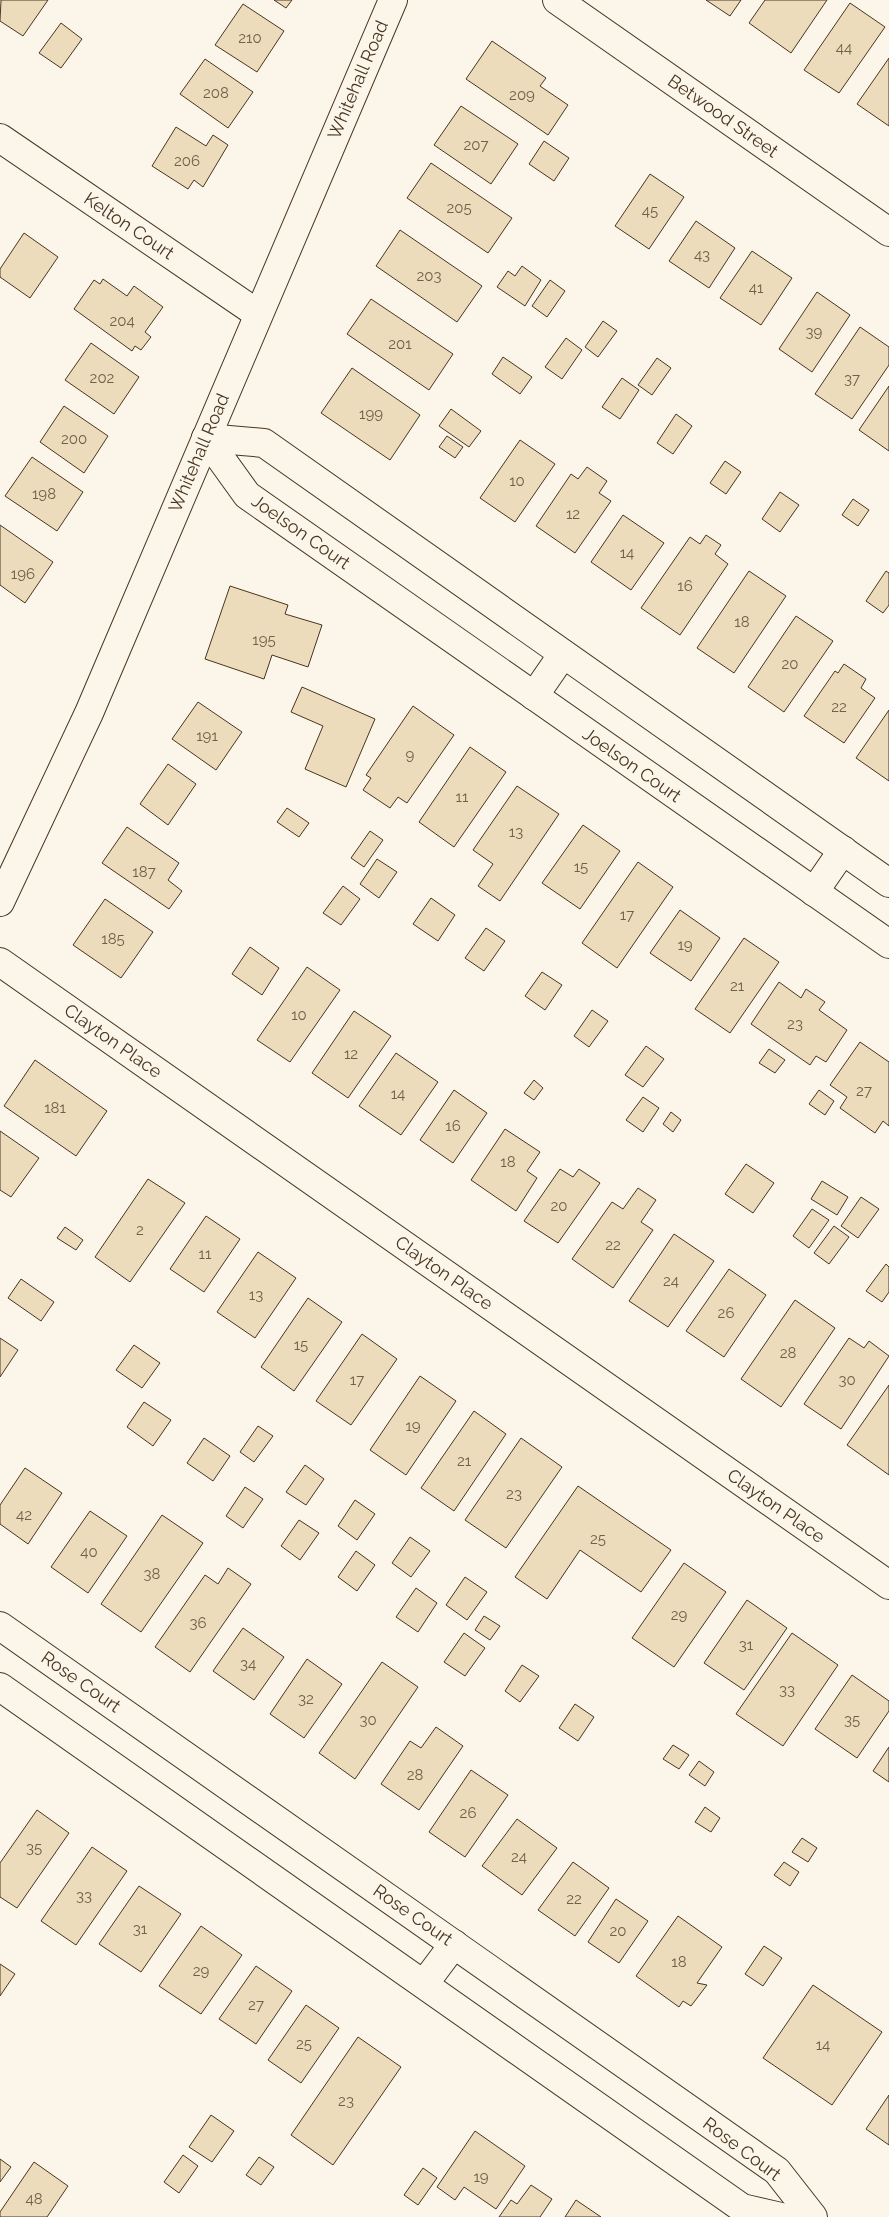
<svg xmlns="http://www.w3.org/2000/svg" width="889" height="2217" viewBox="0 0 889 2217" font-family="Raleway,sans-serif">
<style>
.building{fill:#ecdcbc;stroke:#4a3520}
.lines{fill:none;stroke-linecap:round;stroke-linejoin:round}
.minor-casing{stroke:#4a3520;stroke-width:30}
.minor{stroke:#fbf6e9;stroke-width:28}
.labels{text-anchor:middle;stroke-width:4;stroke-linejoin:round;paint-order:stroke}
.number-label{font-size:15px;fill:#725f47}
.street-label{font-size:18px;fill:#4a3520;stroke:#fbf6e9}
</style>
<rect width="100%" height="100%" fill="#fbf6e9"/>
<g class="building">
<path d="M1 0H48L23 36 0 21Z"/>
<path d="M274 0H292L286 8Z"/>
<path d="M706 0H741L730 16Z"/>
<path d="M765 0H827L791 53 749 23Z"/>
<path d="M850 3 885 27 839 93 804 70Z"/>
<path d="M243 4 284 31 257 72 215 45Z"/>
<path d="M61 23 82 39 61 68 39 53Z"/>
<path d="M492 41 546 78 540 86 568 105 548 135 466 79Z"/>
<path d="M889 58V126L857 104Z"/>
<path d="M205 59 253 92 228 128 180 94Z"/>
<path d="M461 106 518 144 491 184 434 145Z"/>
<path d="M176 127 206 146 213 135 228 145 203 187 194 180 188 189 152 166Z"/>
<path d="M544 141 569 158 554 181 529 164Z"/>
<path d="M431 163 512 218 488 253 407 198Z"/>
<path d="M650 174 684 197 649 249 615 226Z"/>
<path d="M696 221 735 248 709 288 669 261Z"/>
<path d="M400 230 482 286 457 322 376 266Z"/>
<path d="M24 233 58 257 30 298 0 277V269Z"/>
<path d="M752 251 792 278 761 325 720 298Z"/>
<path d="M522 266 541 280 525 306 497 287 508 271 515 276Z"/>
<path d="M103 279 127 296 134 286 163 307 145 332 151 337 141 350 135 346 132 351 74 309 94 280 100 284Z"/>
<path d="M550 280 565 291 547 317 532 306Z"/>
<path d="M817 292 850 315 812 372 779 349Z"/>
<path d="M371 299 453 354 429 390 347 334Z"/>
<path d="M603 321 617 331 598 357 585 347Z"/>
<path d="M860 327 889 347V365L852 419 815 394Z"/>
<path d="M566 338 582 350 562 379 545 367Z"/>
<path d="M91 343 139 377 114 414 65 380Z"/>
<path d="M503 357 532 377 520 394 492 374Z"/>
<path d="M657 358 671 368 652 395 638 385Z"/>
<path d="M352 368 420 415 390 460 321 413Z"/>
<path d="M622 378 639 390 620 419 602 407Z"/>
<path d="M889 386V451L859 430Z"/>
<path d="M64 406 108 436 84 473 40 442Z"/>
<path d="M451 409 481 431 469 447 439 426Z"/>
<path d="M676 414 692 426 673 454 657 443Z"/>
<path d="M447 436 463 447 455 458 439 447Z"/>
<path d="M520 440 555 464 515 522 480 498Z"/>
<path d="M32 457 83 492 57 531 5 496Z"/>
<path d="M725 461 741 472 726 494 710 483Z"/>
<path d="M587 467 607 481 599 493 611 501 575 553 536 526 571 474 578 479Z"/>
<path d="M780 492 799 505 780 532 762 519Z"/>
<path d="M853 499 869 510 858 526 842 515Z"/>
<path d="M623 515 664 543 631 590 591 562Z"/>
<path d="M0 525 53 562 25 603 0 585Z"/>
<path d="M706 535 721 545 715 554 728 564 680 635 641 608 690 537 700 544Z"/>
<path d="M749 571 786 596 734 673 697 648Z"/>
<path d="M886 571 889 573V605L883 613 866 601Z"/>
<path d="M230 586 288 605 285 614 322 625 308 667 272 655 264 679 205 659Z"/>
<path d="M796 616 833 641 784 712 748 687Z"/>
<path d="M844 664 866 679 861 688 875 698 844 743 804 716 835 671 838 673Z"/>
<path d="M302 687 375 719 346 787 305 769 323 726 291 712Z"/>
<path d="M198 702 242 732 216 770 172 739Z"/>
<path d="M413 706 454 735 407 803 398 797 390 808 363 790 371 778 366 775Z"/>
<path d="M889 710V781L856 758Z"/>
<path d="M470 747 506 772 454 847 419 822Z"/>
<path d="M168 764 196 784 168 825 140 804Z"/>
<path d="M517 786 559 814 500 901 478 886 493 864 473 850Z"/>
<path d="M287 808 309 823 299 837 277 822Z"/>
<path d="M583 825 620 851 580 909 542 883Z"/>
<path d="M127 827 179 863 168 880 182 891 169 909 102 863Z"/>
<path d="M370 831 383 840 364 867 351 858Z"/>
<path d="M377 859 397 872 379 898 360 884Z"/>
<path d="M638 862 673 887 617 968 582 943Z"/>
<path d="M343 886 360 899 341 925 323 913Z"/>
<path d="M431 898 455 915 438 941 413 924Z"/>
<path d="M105 899 153 932 121 978 73 945Z"/>
<path d="M680 910 720 938 691 981 650 953Z"/>
<path d="M486 928 505 941 484 971 465 958Z"/>
<path d="M744 938 779 962 730 1033 695 1009Z"/>
<path d="M250 947 279 968 262 995 232 974Z"/>
<path d="M307 967 340 990 290 1062 257 1040Z"/>
<path d="M542 972 562 985 545 1010 525 996Z"/>
<path d="M779 982 801 998 806 989 825 1002 819 1010 847 1030 826 1062 816 1056 810 1065 751 1024Z"/>
<path d="M592 1010 608 1021 589 1047 574 1036Z"/>
<path d="M354 1011 391 1036 348 1098 312 1073Z"/>
<path d="M860 1042 889 1062V1126L883 1121 875 1133 840 1108 847 1097 830 1085Z"/>
<path d="M646 1046 664 1059 643 1087 625 1075Z"/>
<path d="M769 1049 785 1060 775 1073 759 1063Z"/>
<path d="M396 1053 438 1082 401 1135 359 1106Z"/>
<path d="M35 1060 107 1111 76 1156 4 1106Z"/>
<path d="M534 1080 543 1088 534 1100 524 1093Z"/>
<path d="M454 1090 487 1113 453 1163 420 1140Z"/>
<path d="M819 1090 834 1101 825 1115 809 1104Z"/>
<path d="M643 1097 659 1108 643 1132 626 1120Z"/>
<path d="M671 1112 681 1120 673 1132 663 1124Z"/>
<path d="M505 1129 540 1152 527 1171 537 1178 516 1211 471 1180Z"/>
<path d="M0 1131 39 1158 11 1197 0 1190Z"/>
<path d="M746 1164 774 1183 753 1213 725 1194Z"/>
<path d="M560 1169 573 1177 579 1169 600 1183 558 1243 524 1221Z"/>
<path d="M148 1179 185 1203 130 1282 95 1257Z"/>
<path d="M822 1181 848 1197 837 1215 811 1199Z"/>
<path d="M638 1188 656 1200 641 1222 653 1230 613 1288 572 1259 612 1202 623 1209Z"/>
<path d="M861 1197 879 1209 858 1238 841 1226Z"/>
<path d="M812 1209 829 1220 809 1248 793 1236Z"/>
<path d="M206 1216 240 1239 204 1292 170 1269Z"/>
<path d="M834 1226 849 1237 829 1264 814 1253Z"/>
<path d="M65 1227 83 1240 76 1250 57 1238Z"/>
<path d="M674 1234 714 1261 668 1327 629 1301Z"/>
<path d="M258 1252 296 1278 255 1338 217 1312Z"/>
<path d="M886 1264 889 1267V1292L882 1302 866 1291Z"/>
<path d="M729 1269 766 1295 724 1357 686 1331Z"/>
<path d="M21 1279 54 1302 41 1321 8 1298Z"/>
<path d="M308 1298 342 1322 294 1391 261 1367Z"/>
<path d="M795 1300 835 1328 781 1407 741 1379Z"/>
<path d="M362 1334 397 1359 351 1425 316 1401Z"/>
<path d="M0 1338 18 1350 0 1377Z"/>
<path d="M849 1338 864 1348 869 1341 889 1356 841 1429 804 1404Z"/>
<path d="M134 1345 160 1363 142 1388 116 1370Z"/>
<path d="M420 1376 456 1401 406 1475 370 1450Z"/>
<path d="M889 1385V1475L847 1445Z"/>
<path d="M144 1402 171 1420 153 1446 127 1427Z"/>
<path d="M474 1411 506 1434 454 1511 421 1488Z"/>
<path d="M258 1426 273 1436 254 1462 240 1452Z"/>
<path d="M204 1438 230 1456 213 1481 187 1463Z"/>
<path d="M521 1438 562 1467 506 1548 465 1520Z"/>
<path d="M305 1465 324 1479 306 1505 286 1492Z"/>
<path d="M25 1468 62 1493 28 1544 0 1524V1505Z"/>
<path d="M578 1486 671 1550 641 1592 580 1550 547 1599 515 1577Z"/>
<path d="M245 1487 263 1499 243 1528 226 1516Z"/>
<path d="M355 1500 375 1514 357 1540 338 1526Z"/>
<path d="M90 1511 127 1536 88 1593 51 1567Z"/>
<path d="M162 1515 203 1543 141 1632 101 1604Z"/>
<path d="M299 1520 319 1533 300 1560 281 1546Z"/>
<path d="M410 1537 430 1551 411 1577 392 1563Z"/>
<path d="M356 1551 375 1565 357 1591 338 1577Z"/>
<path d="M684 1563 726 1592 674 1667 632 1638Z"/>
<path d="M228 1568 251 1584 190 1672 155 1647 205 1575 218 1584Z"/>
<path d="M465 1577 487 1592 467 1620 446 1605Z"/>
<path d="M416 1588 437 1603 418 1632 396 1617Z"/>
<path d="M747 1600 787 1628 744 1690 704 1663Z"/>
<path d="M484 1616 500 1626 490 1640 475 1630Z"/>
<path d="M243 1628 284 1657 254 1700 213 1671Z"/>
<path d="M464 1633 485 1648 465 1676 444 1662Z"/>
<path d="M792 1633 838 1665 783 1746 736 1714Z"/>
<path d="M307 1659 342 1684 304 1738 270 1714Z"/>
<path d="M382 1662 418 1687 355 1779 319 1753Z"/>
<path d="M522 1665 539 1676 520 1702 505 1691Z"/>
<path d="M852 1675 889 1701V1711L857 1758 815 1729Z"/>
<path d="M575 1704 594 1717 578 1741 559 1728Z"/>
<path d="M436 1727 463 1746 419 1810 381 1784 410 1741 421 1748Z"/>
<path d="M673 1745 689 1755 679 1769 663 1759Z"/>
<path d="M889 1747V1782L873 1771Z"/>
<path d="M699 1761 714 1772 705 1786 689 1775Z"/>
<path d="M471 1770 508 1795 465 1857 429 1832Z"/>
<path d="M705 1807 720 1818 711 1832 695 1822Z"/>
<path d="M37 1810 69 1833 17 1908 0 1897V1863Z"/>
<path d="M517 1819 557 1848 522 1895 482 1866Z"/>
<path d="M802 1838 817 1848 808 1862 792 1852Z"/>
<path d="M92 1847 127 1871 76 1945 41 1921Z"/>
<path d="M573 1862 609 1888 575 1936 538 1910Z"/>
<path d="M784 1862 799 1872 790 1886 774 1875Z"/>
<path d="M139 1886 181 1914 141 1972 99 1944Z"/>
<path d="M616 1899 648 1921 619 1963 588 1942Z"/>
<path d="M678 1916 722 1947 697 1983 707 1985 691 2006 683 2001 679 2007 636 1976Z"/>
<path d="M201 1926 242 1955 201 2014 159 1986Z"/>
<path d="M764 1946 782 1958 763 1986 745 1974Z"/>
<path d="M0 1964 15 1974 0 1996Z"/>
<path d="M256 1966 292 1991 256 2044 219 2019Z"/>
<path d="M813 1985 882 2032 832 2105 763 2058Z"/>
<path d="M306 2005 339 2028 301 2083 268 2060Z"/>
<path d="M358 2037 401 2067 333 2165 291 2135Z"/>
<path d="M889 2095V2145L866 2129Z"/>
<path d="M211 2115 234 2131 212 2162 189 2147Z"/>
<path d="M475 2131 525 2166 496 2209 464 2187 455 2200 437 2187Z"/>
<path d="M183 2155 198 2166 179 2193 164 2182Z"/>
<path d="M259 2157 274 2167 261 2185 246 2175Z"/>
<path d="M0 2159 11 2167 0 2182Z"/>
<path d="M34 2162 68 2186 47 2217H0V2212Z"/>
<path d="M423 2168 437 2178 418 2205 404 2195Z"/>
<path d="M531 2185 552 2199 540 2217H499L511 2200 517 2204Z"/>
<path d="M576 2200 601 2217H565Z"/>
</g>
<g class="lines">
<g class="minor-casing">
<g id="minor">
<path d="M557 0 889 232"/>
<path d="M0 138 258 314"/>
<path d="M206 438 247 495 889 944"/>
<path d="M206 438 264 443 889 883"/>
<path d="M534 696 563 654"/>
<path d="M814 892 843 850"/>
<path d="M0 902 89 713 393 0"/>
<path d="M0 962 889 1585"/>
<path d="M0 1626 777 2171 813 2217"/>
<path d="M0 1687 742 2208 781 2217"/>
<path d="M424 1984 454 1944"/>
</g>
</g>
<use href="#minor" class="minor"/>
</g>
<g class="labels">
<g class="number-label">
<text x="250" y="43">210</text>
<text x="844" y="53">44</text>
<text x="216" y="98">208</text>
<text x="522" y="100">209</text>
<text x="476" y="150">207</text>
<text x="187" y="166">206</text>
<text x="459" y="213">205</text>
<text x="650" y="216">45</text>
<text x="702" y="260">43</text>
<text x="429" y="281">203</text>
<text x="756" y="293">41</text>
<text x="122" y="326">204</text>
<text x="814" y="337">39</text>
<text x="400" y="349">201</text>
<text x="102" y="383">202</text>
<text x="852" y="384">37</text>
<text x="371" y="419">199</text>
<text x="74" y="444">200</text>
<text x="517" y="486">10</text>
<text x="44" y="499">198</text>
<text x="573" y="519">12</text>
<text x="627" y="558">14</text>
<text x="23" y="579">196</text>
<text x="685" y="591">16</text>
<text x="742" y="627">18</text>
<text x="264" y="645">195</text>
<text x="790" y="669">20</text>
<text x="839" y="712">22</text>
<text x="207" y="741">191</text>
<text x="410" y="760">9</text>
<text x="462" y="802">11</text>
<text x="516" y="837">13</text>
<text x="581" y="872">15</text>
<text x="144" y="877">187</text>
<text x="627" y="920">17</text>
<text x="113" y="944">185</text>
<text x="685" y="950">19</text>
<text x="737" y="991">21</text>
<text x="299" y="1020">10</text>
<text x="795" y="1029">23</text>
<text x="351" y="1059">12</text>
<text x="864" y="1096">27</text>
<text x="398" y="1099">14</text>
<text x="55" y="1113">181</text>
<text x="453" y="1131">16</text>
<text x="508" y="1167">18</text>
<text x="559" y="1211">20</text>
<text x="140" y="1235">2</text>
<text x="613" y="1250">22</text>
<text x="205" y="1259">11</text>
<text x="671" y="1286">24</text>
<text x="256" y="1300">13</text>
<text x="726" y="1318">26</text>
<text x="301" y="1350">15</text>
<text x="788" y="1358">28</text>
<text x="357" y="1385">17</text>
<text x="847" y="1385">30</text>
<text x="413" y="1431">19</text>
<text x="464" y="1466">21</text>
<text x="514" y="1499">23</text>
<text x="24" y="1520">42</text>
<text x="598" y="1544">25</text>
<text x="89" y="1557">40</text>
<text x="152" y="1579">38</text>
<text x="679" y="1620">29</text>
<text x="198" y="1628">36</text>
<text x="746" y="1650">31</text>
<text x="248" y="1669">34</text>
<text x="787" y="1695">33</text>
<text x="306" y="1704">32</text>
<text x="368" y="1725">30</text>
<text x="852" y="1725">35</text>
<text x="415" y="1780">28</text>
<text x="468" y="1818">26</text>
<text x="34" y="1853">35</text>
<text x="519" y="1862">24</text>
<text x="84" y="1901">33</text>
<text x="574" y="1904">22</text>
<text x="140" y="1934">31</text>
<text x="618" y="1936">20</text>
<text x="679" y="1967">18</text>
<text x="201" y="1976">29</text>
<text x="256" y="2010">27</text>
<text x="304" y="2049">25</text>
<text x="823" y="2050">14</text>
<text x="346" y="2106">23</text>
<text x="481" y="2182">19</text>
<text x="34" y="2204">48</text>
</g>
<g class="street-label">
<text transform="translate(358 80) rotate(-67)" y="6">Whitehall Road</text>
<text transform="translate(723 116) rotate(35)" y="6">Betwood Street</text>
<text transform="translate(129 226) rotate(34)" y="6">Kelton Court</text>
<text transform="translate(199 453) rotate(-67)" y="6">Whitehall Road</text>
<text transform="translate(301 532) rotate(35)" y="6">Joelson Court</text>
<text transform="translate(632 765) rotate(35)" y="6">Joelson Court</text>
<text transform="translate(113 1041) rotate(35)" y="6">Clayton Place</text>
<text transform="translate(444 1273) rotate(35)" y="6">Clayton Place</text>
<text transform="translate(776 1506) rotate(35)" y="6">Clayton Place</text>
<text transform="translate(81 1682) rotate(35)" y="6">Rose Court</text>
<text transform="translate(413 1915) rotate(35)" y="6">Rose Court</text>
<text transform="translate(742 2149) rotate(37)" y="6">Rose Court</text>
</g>
</g>
</svg>
